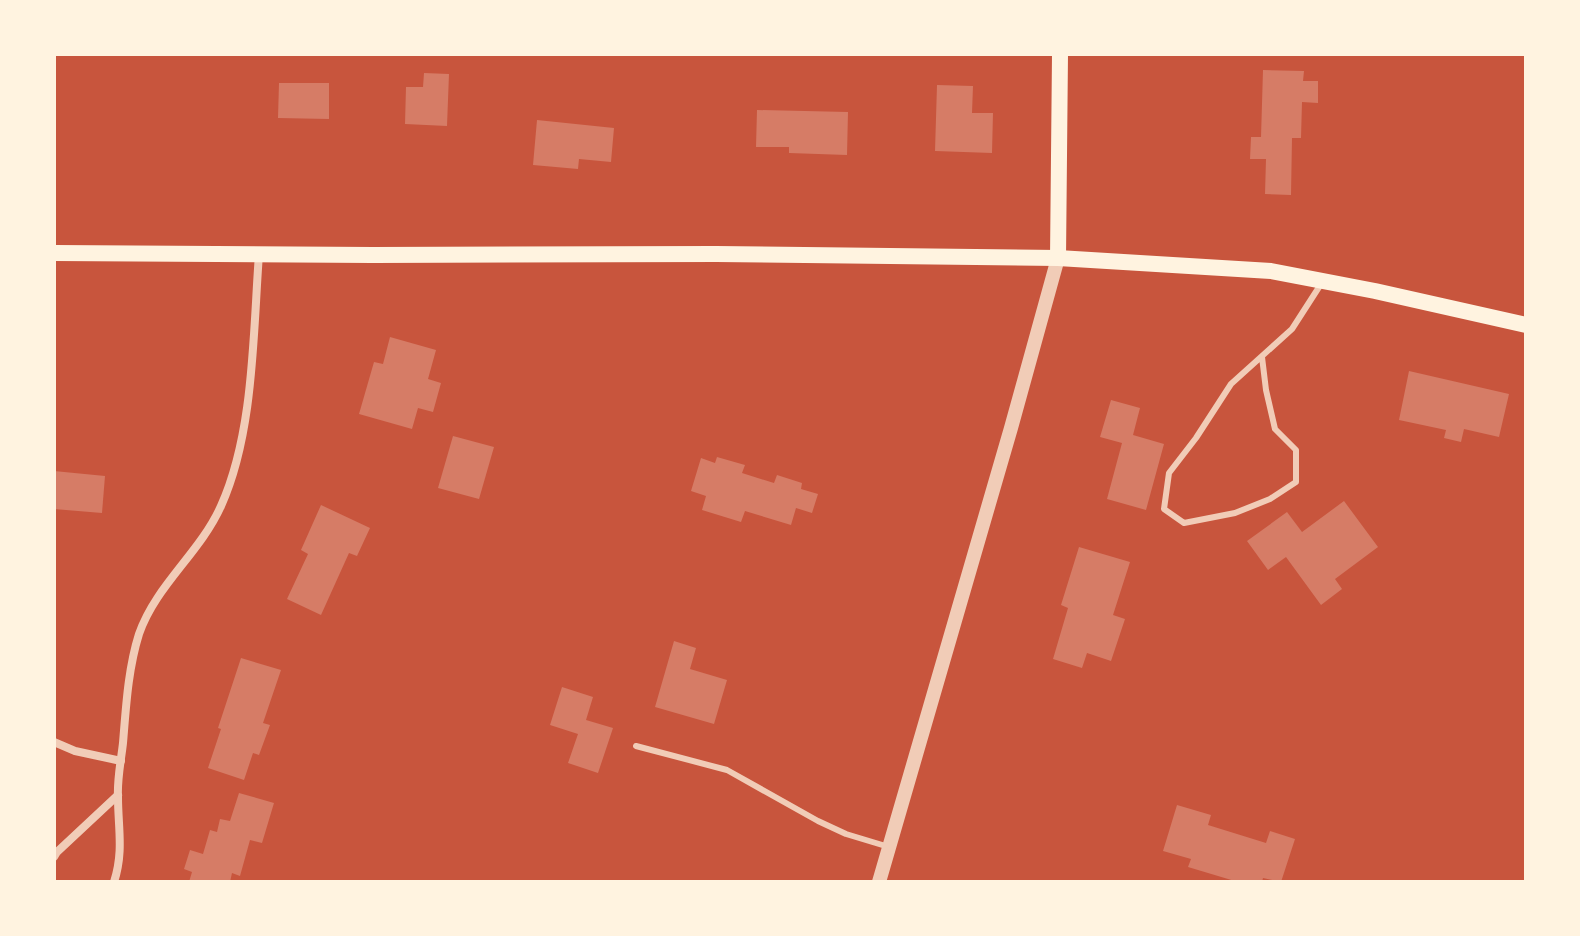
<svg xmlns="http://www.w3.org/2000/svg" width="1580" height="936" viewBox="0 0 1580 936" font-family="Rubik,sans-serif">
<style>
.building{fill:#d67c66}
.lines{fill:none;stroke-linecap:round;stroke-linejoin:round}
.service{stroke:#f1ccb7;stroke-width:6}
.minor{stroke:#f1ccb7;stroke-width:8}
.tertiary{stroke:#f1ccb7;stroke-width:14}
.secondary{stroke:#fff3e0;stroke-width:16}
</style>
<rect width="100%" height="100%" fill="#c8553d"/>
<g class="building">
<path d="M1263 70 1304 71 1303 81H1318V103L1302 102 1301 138H1292L1291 195 1265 194 1266 159H1250L1251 137H1261Z"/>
<path d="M424 73 449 74 447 126 405 124 406 87H423Z"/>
<path d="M279 83H329V119L278 118Z"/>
<path d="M937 85 973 86 972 113H993L992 153 935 151Z"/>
<path d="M757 110 848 112 847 155 789 153V147H756Z"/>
<path d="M537 120 614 128 611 162 579 159 578 169 533 165Z"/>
<path d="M390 337 436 350 428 379 441 383 433 412 418 408 412 429 359 414 374 362 383 364Z"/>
<path d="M1409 371 1509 394 1499 437 1464 429 1461 442 1444 438 1446 430 1399 420Z"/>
<path d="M1111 400 1140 408 1133 435 1164 444 1146 510 1107 499 1122 443 1100 437Z"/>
<path d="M453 436 494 447 479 499 438 488Z"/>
<path d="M717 457 745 465 742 473 774 483 777 475 802 483 801 489 818 494 812 513 796 508 791 525 745 511 741 522 702 510 706 496 691 491 701 458 715 463Z"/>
<path d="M54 471 105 476 102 513 54 509Z"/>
<path d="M1344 501 1378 547 1335 579 1342 589 1321 605 1286 557 1268 570 1247 541 1287 512 1302 532Z"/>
<path d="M321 505 370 528 357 556 349 553 321 615 287 599 308 554 301 550Z"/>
<path d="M1079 547 1130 562 1113 615 1125 619 1111 661 1087 653 1082 668 1053 659 1068 608 1061 605Z"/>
<path d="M674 641 696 648 690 669 727 680 714 724 655 707Z"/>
<path d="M241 658 281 670 263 723 270 725 259 755 253 753 244 780 208 768 221 729 218 728Z"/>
<path d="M562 687 593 697 586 720 613 728 598 773 568 763 578 734 550 725Z"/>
<path d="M239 793 274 803 262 843 250 840 240 876 232 873 230 882H189L192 872 184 869 190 850 203 854 210 830 217 832 220 819 230 821Z"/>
<path d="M1177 805 1211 815 1208 825 1266 843 1270 831 1295 839 1281 882 1263 878 1262 882H1238L1188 867 1191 859 1163 851Z"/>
</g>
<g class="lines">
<g class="service">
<path d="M1262 357 1266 390 1275 429 1296 450V482L1270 499 1235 513 1184 523 1164 509 1169 473 1196 438 1231 384 1292 329 1321 284"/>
<path d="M636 746 727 770 818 821 846 834 889 847"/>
</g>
<g class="minor">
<path d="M54 742 75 751 121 761"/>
<path d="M54 857 57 852 118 795"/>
<path d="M114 882C124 851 118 828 118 797 117 779 121 761 123 743 126 707 128 669 139 634 156 585 200 553 221 506 254 433 253 334 259 254"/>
</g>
<path class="tertiary" d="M879 882 1011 428 1058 258"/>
<g class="secondary">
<path d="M54 253 373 255 716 254 1058 258 1271 271 1375 291 1526 325"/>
<path d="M1058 258 1060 54"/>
</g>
</g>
<rect width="1580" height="936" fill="none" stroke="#fff3e0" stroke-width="112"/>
</svg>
